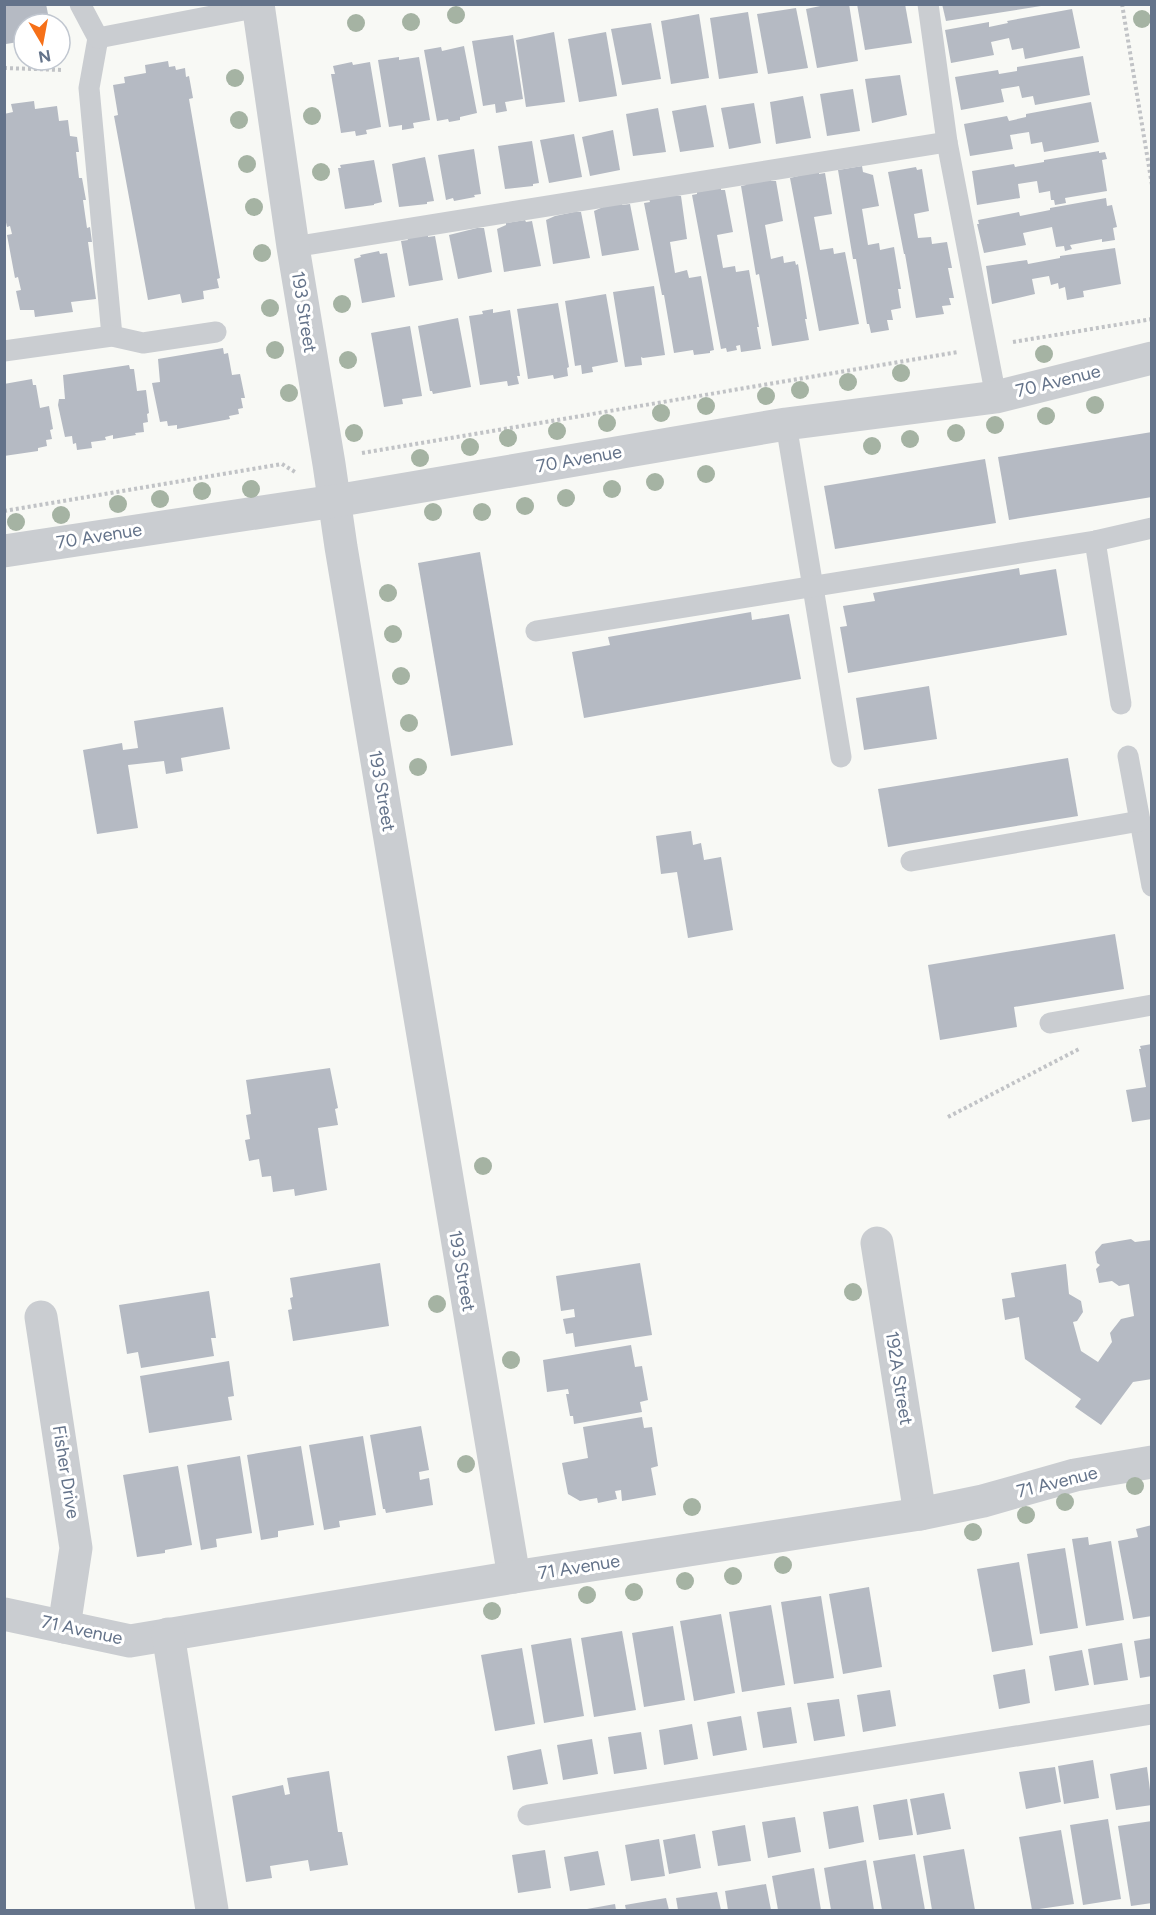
<svg xmlns="http://www.w3.org/2000/svg" width="1156" height="1915" viewBox="0 0 1156 1915" font-family="Figtree,sans-serif">
<style>
.building{fill:#b5bac3}
.lines{fill:none;stroke-linecap:round;stroke-linejoin:round}
.path{stroke:#c1c3c6;stroke-width:4;stroke-dasharray:3 3;stroke-linecap:butt}
.service{stroke:#cacdd1;stroke-width:21}
.minor{stroke:#cacdd1;stroke-width:33}
.tree{fill:#a5b3a3}
.labels{text-anchor:middle;stroke-width:6;stroke-linejoin:round;paint-order:stroke}
.street-label{font-size:18px;fill:#64738a;stroke:#fff}
</style>
<rect width="100%" height="100%" fill="#f8f9f5"/>
<g class="building">
<path d="M4 4H46L50 24H24V41L6 44Z"/>
<path d="M830 4H849L858 61 817 68 806 9Z"/>
<path d="M857 4H905L912 43 865 50Z"/>
<path d="M942 4H1040L1041 6 946 21Z"/>
<path d="M796 8 808 68 768 74 757 14Z"/>
<path d="M1072 9 1080 48 1025 59 1023 48 1012 50 1009 38 991 42 994 55 951 63 945 30 989 22V27L1008 23 1007 21Z"/>
<path d="M748 12 758 73 719 79 710 18Z"/>
<path d="M699 14 709 78 671 84 661 21Z"/>
<path d="M651 23 661 79 622 85 611 29Z"/>
<path d="M554 32 565 102 526 107 516 40Z"/>
<path d="M606 32 617 96 579 102 568 39Z"/>
<path d="M513 35 523 99 505 102 507 111 496 113 495 104 483 106 472 41Z"/>
<path d="M464 46 477 113 460 117V120L449 122 448 119 437 121 424 50 441 47 442 51Z"/>
<path d="M1083 56 1090 95 1035 105 1033 96 1022 98 1019 86 1001 89 1004 102 961 110 955 77 998 70 999 74 1017 71V67Z"/>
<path d="M399 57V60L419 57 430 120 413 123 414 128 402 130V125L389 127 378 60Z"/>
<path d="M168 61 169 67 175 66 176 70 185 68 186 77 189 76 193 98 189 99 220 278 217 279 219 288 203 291 204 299 182 303 180 294 148 300 114 116 118 115 113 85 125 83 124 77 146 73 145 65Z"/>
<path d="M352 62 353 65 370 62 381 127 366 130 367 134 356 136 355 131 341 133 331 74H335L333 66Z"/>
<path d="M900 75 907 115 872 123 865 79Z"/>
<path d="M853 89 860 131 827 136 820 94Z"/>
<path d="M803 96 811 138 776 144 770 102Z"/>
<path d="M34 101 35 109 57 106 59 121 68 120 70 136 77 137 79 152H76L79 178H82L86 200H83L87 228 90 227 92 242H88L96 299 71 302 73 312 35 317 34 310H20L16 291 21 290 18 277 15 278 7 235 12 234 10 226 7 227 4 213V114L13 112 11 104Z"/>
<path d="M1091 102 1099 142 1044 152 1042 142 1031 144 1029 132 1010 135 1013 149 970 156 964 124 1007 116 1009 121 1026 117V114Z"/>
<path d="M754 103 761 143 729 149 721 108Z"/>
<path d="M706 105 714 147 680 152 672 111Z"/>
<path d="M658 108 666 152 633 156 626 114Z"/>
<path d="M613 130 620 170 590 176 582 137Z"/>
<path d="M574 134 582 177 549 183 540 140Z"/>
<path d="M532 141 539 183 533 184V186L505 189 498 146Z"/>
<path d="M474 149 481 194 474 195 475 197 454 201 453 198 446 200 438 155Z"/>
<path d="M1099 151V153L1105 152 1107 159 1102 160 1107 191 1065 198 1066 203 1055 205 1054 200H1051L1050 191 1039 193 1037 181 1018 184 1020 198 977 205 972 171 1014 164 1015 167 1044 162V160Z"/>
<path d="M425 157 434 201 427 202V204L399 207 392 164Z"/>
<path d="M374 160 382 202 374 204V205L345 209 338 168H341L340 165Z"/>
<path d="M862 166 863 172 873 175 879 206 862 209 868 245 879 243 880 250 894 247 901 289H898L901 308 891 310 893 320H887L889 330 871 333 869 324H867L856 259H853L838 170Z"/>
<path d="M916 167 917 170 922 169 929 211 914 214 918 238 931 237 932 244 947 242 952 268H948L954 298H949L951 305 942 306 944 314 916 318 905 254H904L888 172Z"/>
<path d="M819 171V174L825 173 832 214 814 217 820 250 833 248 834 254 845 252 859 324 819 331 790 178Z"/>
<path d="M771 179V181H776L783 221 765 225 771 259 783 256 784 263 795 261 796 265 798 264 807 319H805L809 340 772 346 759 274 756 275 741 186 746 185V183Z"/>
<path d="M721 188V190H725L733 232 717 235 723 268 735 266 736 272 749 270 759 327H757L761 349 741 352 740 345 736 346 737 350 727 352 726 348 721 349 692 195 697 194V192Z"/>
<path d="M675 195 681 196 687 239 670 242 675 273 687 270 689 278 701 276 714 350 710 351V353L694 355 693 350 674 353 664 295H662L644 203 650 202 649 199Z"/>
<path d="M1106 198 1107 206 1112 205 1117 227 1113 228 1115 240 1102 242V239L1070 245 1072 249 1065 251 1064 246 1056 247 1052 227 1023 233 1026 245 984 253 977 224H979L978 220 1019 212 1020 216 1050 210V208Z"/>
<path d="M622 203V205L630 204 639 250 602 256 594 211 603 207Z"/>
<path d="M574 212H581L590 258 553 264 546 220 555 216Z"/>
<path d="M525 220 526 222 532 221 541 266 504 272 497 229 506 225V223Z"/>
<path d="M477 228H484L492 272 458 279 449 235Z"/>
<path d="M428 234V237L435 236 443 280 409 286 401 241 408 240 407 238Z"/>
<path d="M1115 248 1121 284 1083 291 1084 297 1067 300 1065 287 1059 289 1058 283 1051 285 1049 276 1032 279 1035 294 992 304 986 266 1027 260 1028 264 1060 258V256Z"/>
<path d="M379 251 380 254 387 253 395 297 362 303 354 259 361 257 360 255Z"/>
<path d="M654 286 665 355 643 358 641 357 642 365 625 367 613 292Z"/>
<path d="M606 294 618 362 592 367 593 372 582 374 581 365 575 366 565 301Z"/>
<path d="M558 303 569 367 567 368 568 376 554 379 553 375 528 379 517 309Z"/>
<path d="M493 309V313L510 310 520 376H517L519 384 508 386 507 381 480 385 469 316 483 314 482 311Z"/>
<path d="M458 318 471 387 433 394 432 391H430L418 326Z"/>
<path d="M410 326 422 396 402 399 403 404 384 407 371 333Z"/>
<path d="M223 348 224 354 228 353 232 375 240 374 245 398H241L243 408 238 409 239 414 229 416 230 419 177 429V425L168 426 167 421 160 422 152 383 160 382 158 359Z"/>
<path d="M129 365 130 369H134L137 391 146 390 149 413 147 414 148 422 143 423 144 432 135 433 136 435 113 439V435L105 437 106 440 91 442 92 448 77 450 76 443 73 444 72 436 65 437 63 428 58 405 59 399H65L63 375Z"/>
<path d="M32 379 33 385H36L40 408 49 406 53 429 50 430 52 439 46 440 47 446 38 448V451L4 456V384Z"/>
<path d="M1152 432V497L1009 520 998 457Z"/>
<path d="M985 459 996 523 835 549 824 486Z"/>
<path d="M480 552 513 745 451 756 418 563Z"/>
<path d="M1019 568 1020 575 1056 569 1067 635 848 673 840 627 847 626 843 606 875 601 873 593Z"/>
<path d="M751 612 752 620 789 614 801 679 584 718 572 652 610 645 608 637Z"/>
<path d="M929 686 937 739 864 750 856 698Z"/>
<path d="M223 707 230 749 181 758 183 771 166 774 164 761 128 765 138 828 97 834 83 750 122 743 123 750 138 748 134 721Z"/>
<path d="M1068 758 1078 816 888 847 878 789Z"/>
<path d="M691 831 693 845 701 843 704 860 721 857 733 930 688 938 677 872 661 874 656 836Z"/>
<path d="M1115 934 1124 989 1014 1007 1017 1027 940 1040 928 965Z"/>
<path d="M1152 1044V1119L1132 1122 1126 1090 1146 1087 1139 1049H1141L1140 1046Z"/>
<path d="M330 1068 338 1108 335 1109 338 1125 318 1128 327 1190 295 1196 294 1189 273 1192 271 1176 262 1177 259 1159 249 1161 245 1140 250 1139 246 1115 251 1114 246 1080Z"/>
<path d="M1131 1239 1135 1242 1152 1240V1379L1133 1382 1101 1425 1075 1407 1081 1399 1025 1359 1019 1317 1005 1320 1002 1299 1015 1297 1011 1273 1066 1264 1069 1294 1081 1301 1083 1312 1077 1321 1073 1322 1081 1351 1098 1362 1112 1342 1110 1333 1121 1319 1134 1316 1129 1284 1119 1286 1112 1281 1099 1283 1096 1269 1100 1265 1097 1263 1095 1252 1102 1244Z"/>
<path d="M380 1263 389 1326 293 1341 288 1310 292 1309 290 1298 293 1297 290 1278Z"/>
<path d="M640 1263 652 1335 575 1347 573 1333 566 1334 563 1319 575 1317 574 1309 561 1311 556 1276Z"/>
<path d="M209 1291 216 1338H211L214 1356 141 1368 138 1352 127 1354 119 1305Z"/>
<path d="M631 1345 635 1367 642 1366 648 1400 640 1402 642 1412 574 1424 573 1416H570L566 1394H569L568 1389 547 1392 543 1360Z"/>
<path d="M229 1361 234 1396 228 1397 232 1420 149 1433 140 1376Z"/>
<path d="M642 1417 644 1428 652 1427 658 1466 651 1468 656 1495 622 1501 621 1490 615 1491 617 1499 598 1503 597 1498 580 1501 568 1494 562 1463 588 1458 583 1427Z"/>
<path d="M421 1426 429 1470 419 1472 420 1480 429 1478 433 1505 386 1513 385 1509H383L370 1435Z"/>
<path d="M363 1436 376 1515 339 1521 340 1527 324 1530 309 1445Z"/>
<path d="M301 1446 314 1525 278 1531V1537L261 1540 247 1455Z"/>
<path d="M240 1456 252 1533 216 1539 217 1547 201 1550 187 1465Z"/>
<path d="M178 1466 192 1545 165 1550V1553L137 1557 123 1475Z"/>
<path d="M1152 1525V1616L1133 1619 1118 1541 1138 1537 1136 1529Z"/>
<path d="M1088 1537 1089 1545 1111 1541 1124 1620 1086 1626 1072 1539Z"/>
<path d="M1065 1548 1078 1628 1040 1634 1027 1554Z"/>
<path d="M1019 1562 1033 1645 992 1652 977 1569Z"/>
<path d="M869 1587 882 1667 843 1674 829 1594Z"/>
<path d="M821 1596 834 1678 794 1684 781 1602Z"/>
<path d="M771 1605 785 1685 742 1692 729 1612Z"/>
<path d="M721 1614 735 1693 694 1701 680 1621Z"/>
<path d="M673 1626 685 1700 644 1707 632 1633Z"/>
<path d="M622 1631 636 1710 594 1717 581 1638Z"/>
<path d="M571 1638 584 1716 544 1723 531 1645Z"/>
<path d="M1152 1638V1676L1140 1678 1134 1641Z"/>
<path d="M1122 1643 1128 1680 1094 1685 1088 1649Z"/>
<path d="M522 1648 535 1724 495 1731 481 1655Z"/>
<path d="M1082 1650 1089 1685 1055 1691 1049 1656Z"/>
<path d="M1025 1669 1030 1703 999 1709 993 1675Z"/>
<path d="M890 1690 896 1726 863 1732 857 1695Z"/>
<path d="M839 1699 845 1736 814 1741 807 1703Z"/>
<path d="M791 1707 797 1743 763 1748 757 1712Z"/>
<path d="M741 1716 747 1750 713 1756 707 1722Z"/>
<path d="M692 1724 698 1759 664 1765 659 1730Z"/>
<path d="M641 1732 647 1769 614 1774 608 1737Z"/>
<path d="M592 1739 598 1774 563 1780 557 1745Z"/>
<path d="M541 1749 548 1784 513 1790 507 1756Z"/>
<path d="M1093 1760 1099 1798 1064 1804 1058 1766Z"/>
<path d="M1055 1767 1061 1802 1026 1809 1019 1772Z"/>
<path d="M1147 1767 1152 1805 1116 1810 1110 1774Z"/>
<path d="M329 1771 338 1832H342L348 1865 310 1871 308 1860 270 1866 272 1878 246 1882 232 1796 283 1785 285 1795 290 1794 287 1778Z"/>
<path d="M944 1793 951 1829 917 1835 910 1799Z"/>
<path d="M907 1799 913 1835 879 1840 873 1805Z"/>
<path d="M858 1806 864 1842 829 1849 823 1812Z"/>
<path d="M795 1817 801 1852 768 1858 762 1822Z"/>
<path d="M1108 1819 1121 1899 1083 1905 1070 1825Z"/>
<path d="M1152 1821V1903L1131 1906 1118 1826Z"/>
<path d="M745 1825 751 1861 718 1866 712 1831Z"/>
<path d="M1061 1830 1074 1904 1032 1910 1019 1837Z"/>
<path d="M695 1834 701 1868 669 1874 663 1840Z"/>
<path d="M659 1839 665 1876 631 1881 625 1845Z"/>
<path d="M964 1849 975 1910H932L923 1856Z"/>
<path d="M545 1850 551 1888 518 1893 512 1855Z"/>
<path d="M598 1851 605 1885 570 1891 564 1857Z"/>
<path d="M915 1854 925 1910H882L873 1861Z"/>
<path d="M866 1860 874 1910H831L824 1868Z"/>
<path d="M814 1868 821 1910H778L772 1876Z"/>
<path d="M766 1884 771 1910H728L725 1891Z"/>
<path d="M717 1892 721 1910H678L676 1898Z"/>
<path d="M666 1898 669 1910H626L625 1905Z"/>
<path d="M615 1904 616 1910H588L587 1909Z"/>
</g>
<g class="lines">
<g class="path">
<path d="M1122 4 1152 185"/>
<path d="M4 68 63 70"/>
<path d="M1013 342 1152 319"/>
<path d="M362 453 958 352"/>
<path d="M4 511 282 464 295 472"/>
<path d="M948 1117 1081 1048"/>
</g>
<g class="service">
<path d="M80 4 98 38 89 88 112 336"/>
<path d="M928 4 947 142 996 397"/>
<path d="M98 38 259 7"/>
<path d="M293 247 947 142"/>
<path d="M4 351 112 336 143 343 216 332"/>
<path d="M786 424 841 757"/>
<path d="M1095 541 1121 704"/>
<path d="M536 631 1095 541 1152 528"/>
<path d="M1128 756 1152 886"/>
<path d="M911 861 1140 821"/>
<path d="M1050 1023 1152 1005"/>
<path d="M528 1815 1152 1714"/>
</g>
<g class="minor">
<path d="M258 4 293 247 329 464 341 547 514 1577"/>
<path d="M4 551 335 501 786 424 996 397 1152 358"/>
<path d="M877 1243 920 1514"/>
<path d="M41 1317 76 1548 64 1627"/>
<path d="M4 1614 130 1641 514 1577 920 1514 983 1501 1075 1475 1152 1462"/>
<path d="M168 1634 212 1910"/>
</g>
</g>
<g class="tree">
<circle cx="456" cy="15" r="9"/>
<circle cx="1142" cy="19" r="9"/>
<circle cx="411" cy="22" r="9"/>
<circle cx="356" cy="23" r="9"/>
<circle cx="235" cy="78" r="9"/>
<circle cx="312" cy="116" r="9"/>
<circle cx="239" cy="120" r="9"/>
<circle cx="247" cy="164" r="9"/>
<circle cx="321" cy="172" r="9"/>
<circle cx="254" cy="207" r="9"/>
<circle cx="262" cy="253" r="9"/>
<circle cx="342" cy="304" r="9"/>
<circle cx="270" cy="308" r="9"/>
<circle cx="275" cy="350" r="9"/>
<circle cx="1044" cy="354" r="9"/>
<circle cx="348" cy="360" r="9"/>
<circle cx="901" cy="373" r="9"/>
<circle cx="848" cy="382" r="9"/>
<circle cx="800" cy="390" r="9"/>
<circle cx="289" cy="393" r="9"/>
<circle cx="766" cy="396" r="9"/>
<circle cx="1095" cy="405" r="9"/>
<circle cx="706" cy="406" r="9"/>
<circle cx="661" cy="413" r="9"/>
<circle cx="1046" cy="416" r="9"/>
<circle cx="607" cy="423" r="9"/>
<circle cx="995" cy="425" r="9"/>
<circle cx="557" cy="431" r="9"/>
<circle cx="354" cy="433" r="9"/>
<circle cx="956" cy="433" r="9"/>
<circle cx="508" cy="438" r="9"/>
<circle cx="910" cy="439" r="9"/>
<circle cx="872" cy="446" r="9"/>
<circle cx="470" cy="447" r="9"/>
<circle cx="420" cy="458" r="9"/>
<circle cx="706" cy="474" r="9"/>
<circle cx="655" cy="482" r="9"/>
<circle cx="251" cy="489" r="9"/>
<circle cx="612" cy="489" r="9"/>
<circle cx="202" cy="491" r="9"/>
<circle cx="566" cy="498" r="9"/>
<circle cx="160" cy="499" r="9"/>
<circle cx="118" cy="504" r="9"/>
<circle cx="525" cy="506" r="9"/>
<circle cx="433" cy="512" r="9"/>
<circle cx="482" cy="512" r="9"/>
<circle cx="61" cy="515" r="9"/>
<circle cx="16" cy="522" r="9"/>
<circle cx="388" cy="593" r="9"/>
<circle cx="393" cy="634" r="9"/>
<circle cx="401" cy="676" r="9"/>
<circle cx="409" cy="723" r="9"/>
<circle cx="418" cy="767" r="9"/>
<circle cx="483" cy="1166" r="9"/>
<circle cx="853" cy="1292" r="9"/>
<circle cx="437" cy="1304" r="9"/>
<circle cx="511" cy="1360" r="9"/>
<circle cx="466" cy="1464" r="9"/>
<circle cx="1135" cy="1486" r="9"/>
<circle cx="1065" cy="1502" r="9"/>
<circle cx="692" cy="1507" r="9"/>
<circle cx="1026" cy="1515" r="9"/>
<circle cx="973" cy="1532" r="9"/>
<circle cx="783" cy="1565" r="9"/>
<circle cx="733" cy="1576" r="9"/>
<circle cx="685" cy="1581" r="9"/>
<circle cx="634" cy="1592" r="9"/>
<circle cx="587" cy="1595" r="9"/>
<circle cx="492" cy="1611" r="9"/>
</g>
<g class="labels">
<g class="street-label">
<text transform="translate(304 312) rotate(81)" y="6">193 Street</text>
<text transform="translate(1058 381) rotate(-14)" y="6">70 Avenue</text>
<text transform="translate(579 459) rotate(-10)" y="6">70 Avenue</text>
<text transform="translate(99 536) rotate(-9)" y="6">70 Avenue</text>
<text transform="translate(382 791) rotate(80)" y="6">193 Street</text>
<text transform="translate(462 1271) rotate(80)" y="6">193 Street</text>
<text transform="translate(899 1378) rotate(81)" y="6">192A Street</text>
<text transform="translate(66 1472) rotate(81)" y="6">Fisher Drive</text>
<text transform="translate(1057 1482) rotate(-14)" y="6">71 Avenue</text>
<text transform="translate(579 1567) rotate(-9)" y="6">71 Avenue</text>
<text transform="translate(82 1630) rotate(12)" y="6">71 Avenue</text>
</g>
</g>
<rect width="1156" height="1915" fill="none" stroke="#64738a" stroke-width="12"/>
<g transform="translate(42 42) rotate(170)"><circle r="28" fill="#ffffff" stroke="#c1c7d0" stroke-width="1.5"/>
<path d="M0-4.5L10 22L0 15L-10 22Z" fill="#f67018"/>
<text y="-9" font-size="16" font-weight="bold" text-anchor="middle" fill="#64738a">N</text>
</g>
</svg>
